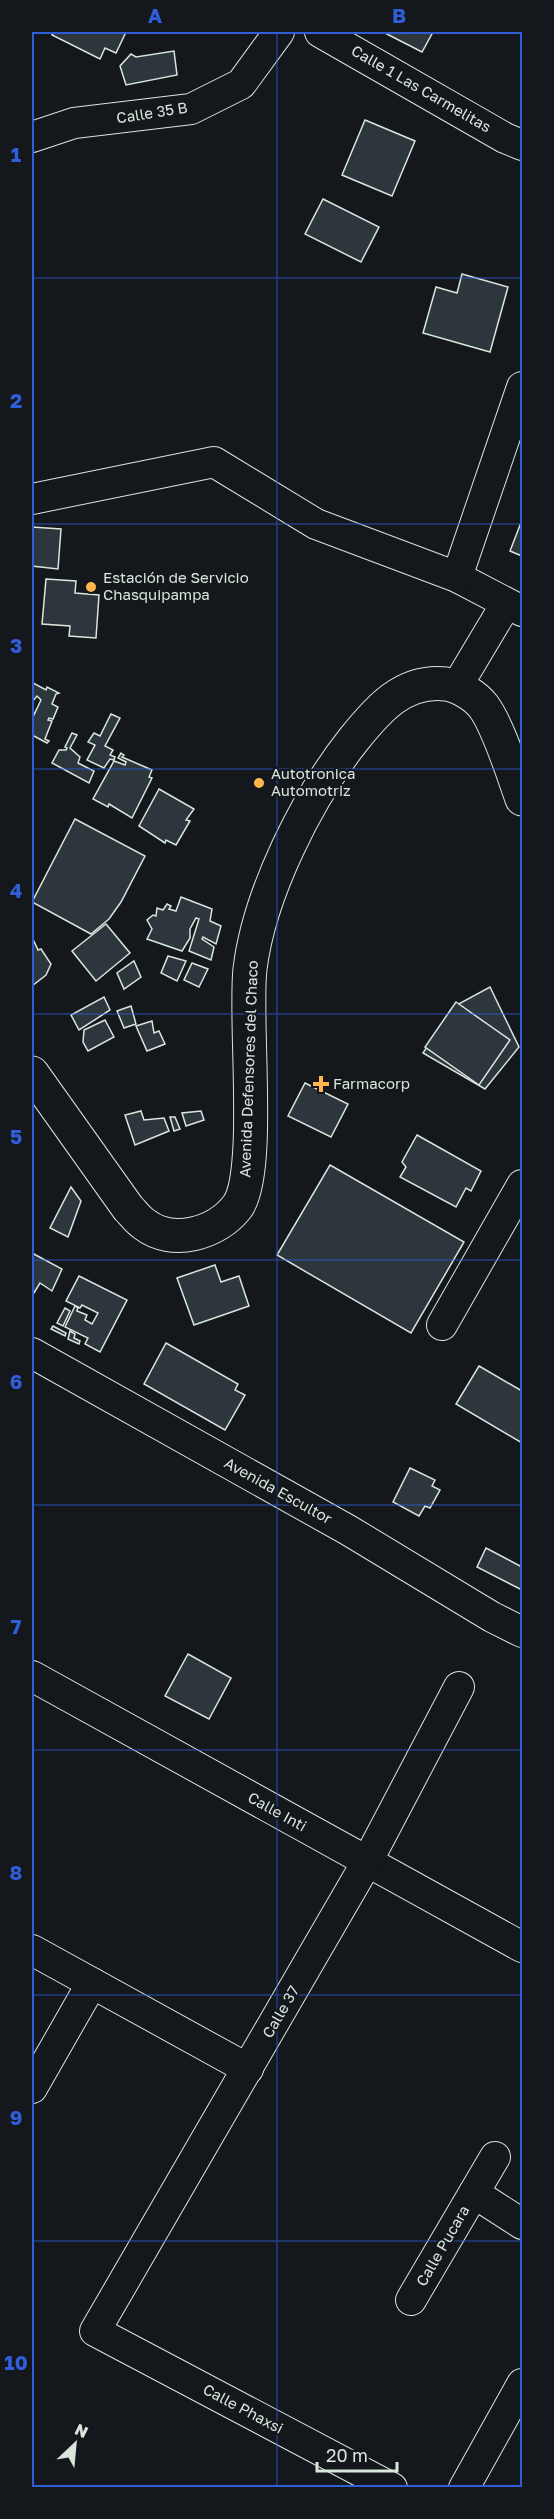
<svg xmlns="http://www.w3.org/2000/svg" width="554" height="2519" viewBox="0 0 554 2519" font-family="'Golos Text',sans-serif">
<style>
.building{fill:#2c363c;stroke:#d8e6dc;stroke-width:1.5}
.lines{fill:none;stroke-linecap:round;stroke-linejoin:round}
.minor-casing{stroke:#d8e6dc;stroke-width:32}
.major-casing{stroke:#d8e6dc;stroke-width:35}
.minor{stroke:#14181c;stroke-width:30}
.major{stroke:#14181c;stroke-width:33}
.grid{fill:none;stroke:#305dd8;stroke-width:1.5;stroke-opacity:0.55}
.poi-dot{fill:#ffb74d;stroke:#14181c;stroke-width:2}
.labels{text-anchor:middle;stroke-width:4.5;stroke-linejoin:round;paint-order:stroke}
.street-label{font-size:15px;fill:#d8e6dc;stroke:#14181c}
.poi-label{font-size:15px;fill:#d8e6dc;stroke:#14181c;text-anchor:start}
.neatline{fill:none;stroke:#305dd8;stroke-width:2}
.grid-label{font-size:20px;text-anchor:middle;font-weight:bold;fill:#305dd8}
</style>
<rect width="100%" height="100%" fill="#14181c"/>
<g class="building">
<path d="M54 32H126L116 53 105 48 100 59 52 35Z"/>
<path d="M383 32H433L422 52Z"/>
<path d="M174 51 177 75 126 85 120 66 131 54 136 57Z"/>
<path d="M365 120 415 141 392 196 342 175Z"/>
<path d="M323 199 379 227 361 262 305 234Z"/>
<path d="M462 274 508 287 490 352 423 333 436 287 457 293Z"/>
<path d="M522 520V556L510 551Z"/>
<path d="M32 527 61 529 58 569 32 566Z"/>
<path d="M46 579 76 581 75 593 99 595 96 638 69 636 70 626 42 624Z"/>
<path d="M32 680 33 683 46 690 47 687 59 693 56 694 52 704 58 707 53 719 49 718 48 720 52 721 45 739 49 741 47 743 32 735V719L41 700 37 696 32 702Z"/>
<path d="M111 714 120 718 105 746 113 750 110 755 115 757 114 760 110 759 104 768 87 760 95 745 88 742 94 733 100 736Z"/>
<path d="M72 733 77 735 70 748 80 757 78 763 94 771 89 783 52 763 59 750H66L67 748 65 747Z"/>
<path d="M121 753 124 755 122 757 152 770 149 777 152 778 132 818 109 804 108 807 93 799 114 761 125 765 126 762 118 758Z"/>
<path d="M159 789 194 809 186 820 190 821 176 845 166 840 165 843 139 826Z"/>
<path d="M75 819 145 856 121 902 109 919 91 934 32 902Z"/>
<path d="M181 897 212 909 210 921 221 926 216 944 203 937 202 939 214 947 211 960 189 951 199 919 196 918 190 929V938L182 951 147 939 152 929 147 920 153 915 156 916 157 908 163 910 167 904 171 906 169 909 176 911Z"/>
<path d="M106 924 130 953 96 981 72 951Z"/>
<path d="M32 937 38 950 41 949 51 964 46 975 32 986Z"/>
<path d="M168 956 186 961 177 981 161 973Z"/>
<path d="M134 961 141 977 124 989 117 973Z"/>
<path d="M192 963 208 969 199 987 184 980Z"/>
<path d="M490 987 519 1047 485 1089 423 1053 453 1007Z"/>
<path d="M104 997 110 1010 79 1030 71 1015Z"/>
<path d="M456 1002 510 1040 479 1085 425 1047Z"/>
<path d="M131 1006 136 1024 124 1028 117 1011Z"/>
<path d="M105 1020 114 1037 88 1051 83 1042 84 1030Z"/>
<path d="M152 1021 154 1033 159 1031 165 1044 147 1051 136 1026Z"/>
<path d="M305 1083 348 1104 331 1137 288 1116Z"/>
<path d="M141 1111 144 1120 164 1118 169 1131 135 1145 125 1115Z"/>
<path d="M201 1111 204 1120 186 1126 182 1113Z"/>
<path d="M170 1117H175L180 1129 174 1131Z"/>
<path d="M417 1135 481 1171 471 1191 466 1188 456 1207 400 1177 406 1167 402 1162Z"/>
<path d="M330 1165 464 1242 411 1333 277 1255Z"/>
<path d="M71 1187 81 1201 68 1237 50 1228Z"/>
<path d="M32 1253 62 1269 52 1291 40 1283 32 1296Z"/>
<path d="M215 1265 221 1282 239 1276 249 1306 194 1325 177 1278Z"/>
<path d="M79 1276 127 1300 100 1352 85 1344 88 1338 65 1327 75 1306 78 1308 77 1311 87 1315 85 1320 92 1324 98 1313 82 1305 80 1308 66 1301Z"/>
<path d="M65 1308 70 1311 63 1326 57 1323Z"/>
<path d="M53 1326 66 1333 65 1336 51 1329Z"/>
<path d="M70 1331 75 1334 74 1338 80 1341 79 1344 68 1339Z"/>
<path d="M166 1343 238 1384 235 1390 245 1395 225 1430 144 1384Z"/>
<path d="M479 1366 522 1391V1443L456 1404Z"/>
<path d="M410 1468 435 1480 432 1486 440 1490 430 1508 425 1506 419 1516 393 1502Z"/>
<path d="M486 1548 522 1567V1590L477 1567Z"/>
<path d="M188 1654 231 1678 209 1719 165 1696Z"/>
</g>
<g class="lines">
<g class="minor-casing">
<g id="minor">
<path d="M320 32 505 138 522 145"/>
<path d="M32 137 74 123 191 109 241 84 279 32"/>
<path d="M32 499 214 462 316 524 457 577 522 611"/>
<path d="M457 577 522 387"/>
<path d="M457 686 506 604"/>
<path d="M442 1325 522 1185"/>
<path d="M32 1353 348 1530 492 1617 522 1632"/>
<path d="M32 1676 522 1947"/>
<path d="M32 1950 248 2069"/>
<path d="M32 2088 92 1983"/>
<path d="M474 2193 522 2224"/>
<path d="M411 2300 495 2157"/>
<path d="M392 2488 95 2331 367 1862 459 1687"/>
<path d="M464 2488 522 2384"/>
</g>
</g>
<g class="major-casing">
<path id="major" d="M32 1073 128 1208C133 1213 138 1220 144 1224 172 1246 216 1234 237 1207 262 1174 244 1019 250 969 259 894 307 798 354 739 378 709 404 679 446 684 459 686 476 696 484 707 499 728 513 774 522 799"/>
</g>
<use href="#minor" class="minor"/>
<use href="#major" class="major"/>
</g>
<path class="grid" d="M277 32V2488M32 278H522M32 524H522M32 769H522M32 1014H522M32 1260H522M32 1505H522M32 1750H522M32 1995H522M32 2241H522"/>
<g class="poi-dot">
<circle cx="91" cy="587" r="6"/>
<circle cx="259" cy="783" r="6"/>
<path d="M318 1075h6v6h6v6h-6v6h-6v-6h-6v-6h6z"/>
</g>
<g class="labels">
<g class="street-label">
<text transform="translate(421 89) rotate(30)" y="5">Calle 1 Las Carmelitas</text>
<text transform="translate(152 113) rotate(-9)" y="5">Calle 35 B</text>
<text transform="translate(249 1069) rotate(-88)" y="5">Avenida Defensores del Chaco</text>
<text transform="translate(278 1491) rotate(29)" y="5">Avenida Escultor</text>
<text transform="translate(277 1812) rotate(29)" y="5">Calle Inti</text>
<text transform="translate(281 2012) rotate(-60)" y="5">Calle 37</text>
<text transform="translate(443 2246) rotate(-60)" y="5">Calle Pucara</text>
<text transform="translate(243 2409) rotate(28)" y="5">Calle Phaxsi</text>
</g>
<g class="poi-label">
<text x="103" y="583">Estación de Servicio<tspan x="103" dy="17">Chasquipampa</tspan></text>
<text x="271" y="779">Autotronica<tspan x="271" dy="17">Automotriz</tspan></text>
<text x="333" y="1089">Farmacorp</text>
</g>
</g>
<rect width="554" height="2519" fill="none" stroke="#14181c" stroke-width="66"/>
<g transform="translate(75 2444) rotate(26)" stroke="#14181c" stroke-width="4.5" paint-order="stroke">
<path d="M0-4.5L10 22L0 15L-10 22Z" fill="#d8e6dc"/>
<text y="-9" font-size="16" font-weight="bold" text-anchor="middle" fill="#d8e6dc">N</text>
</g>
<path d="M317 2462v9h80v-9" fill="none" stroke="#d8e6dc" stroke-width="3"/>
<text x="326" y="2462" font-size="18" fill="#d8e6dc" stroke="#14181c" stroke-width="4.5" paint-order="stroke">20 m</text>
<rect x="33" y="33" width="488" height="2453" class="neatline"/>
<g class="grid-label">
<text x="155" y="23">A</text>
<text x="399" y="23">B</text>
<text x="16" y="162">1</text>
<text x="16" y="408">2</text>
<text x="16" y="653">3</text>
<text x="16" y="898">4</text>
<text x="16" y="1144">5</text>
<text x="16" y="1389">6</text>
<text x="16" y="1634">7</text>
<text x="16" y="1880">8</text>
<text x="16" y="2125">9</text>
<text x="16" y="2370">10</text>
</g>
</svg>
